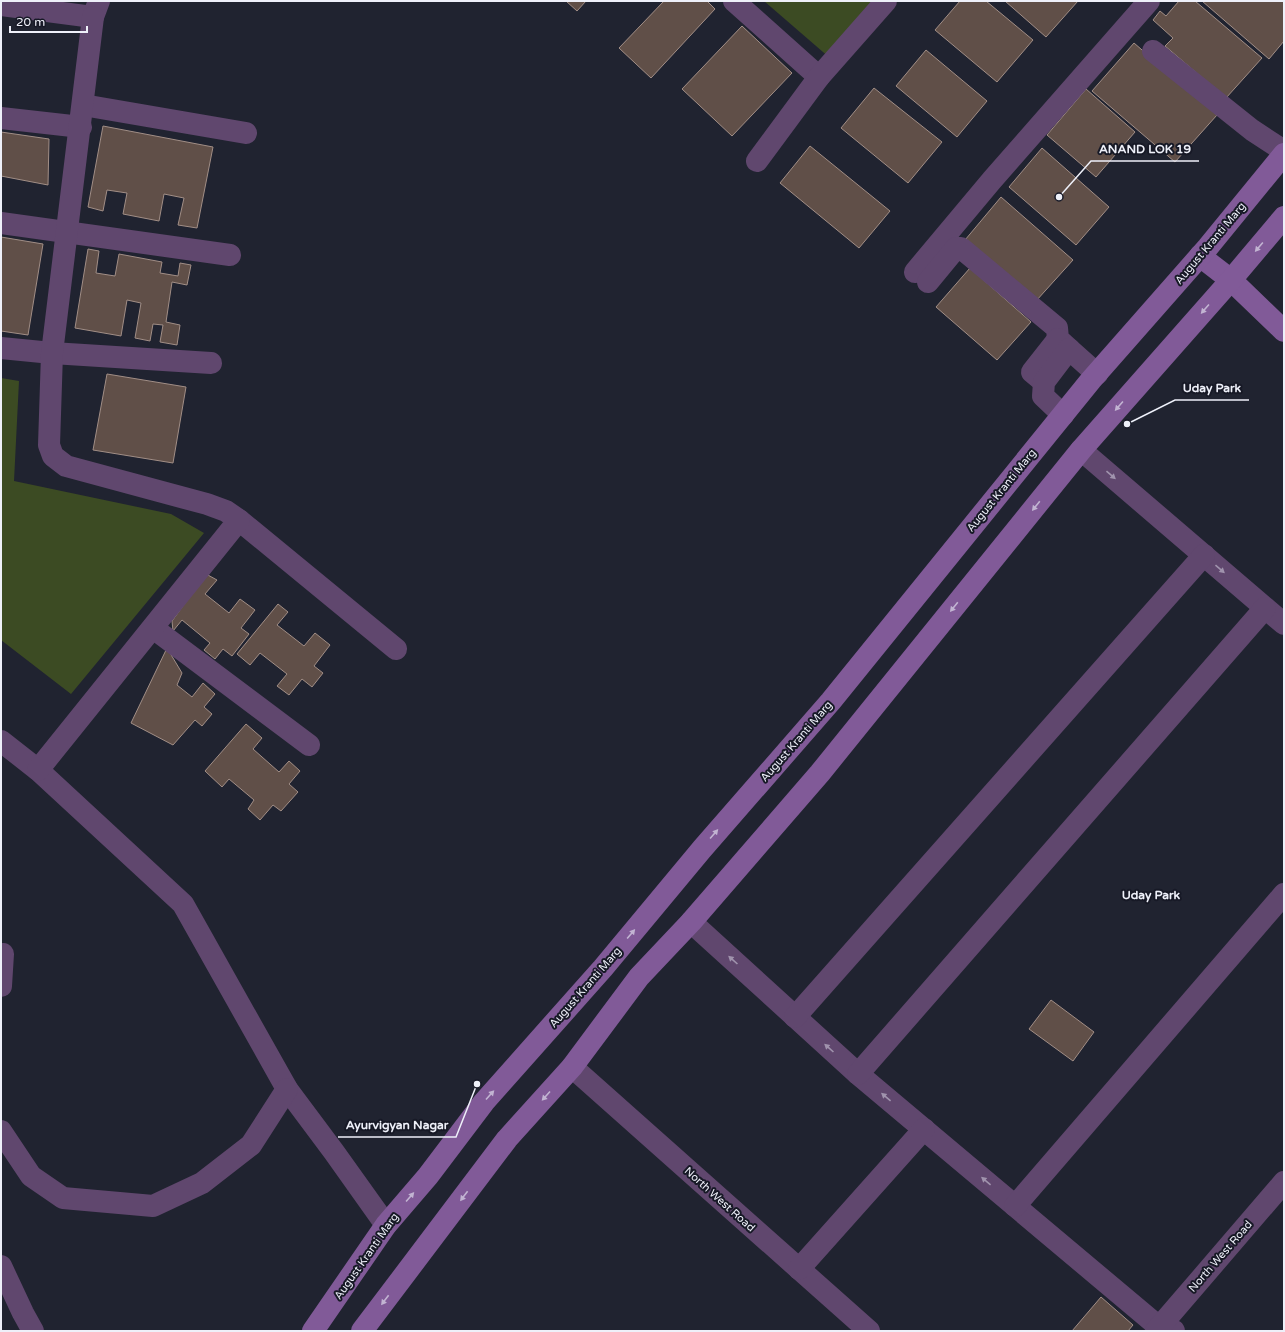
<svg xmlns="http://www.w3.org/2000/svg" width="1285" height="1332" viewBox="0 0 1285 1332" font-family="'Varela Round',sans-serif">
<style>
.green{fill:#3c4b23}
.building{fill:#604f48;stroke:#a18e86}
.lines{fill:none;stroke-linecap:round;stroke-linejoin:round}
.street{stroke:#60476e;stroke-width:22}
.secondary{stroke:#815a98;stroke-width:22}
.oneway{fill:#c2b4d2}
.oneway2{fill:#a093ad}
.labels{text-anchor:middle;stroke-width:4;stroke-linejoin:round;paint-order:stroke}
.street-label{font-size:11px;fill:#eef0f9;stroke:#171926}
.neighbourhood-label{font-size:12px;font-weight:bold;fill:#eef0f9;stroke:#171926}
.leader{fill:none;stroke:#eef0f9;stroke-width:1.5}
.callout-dot{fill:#eef0f9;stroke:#171926;stroke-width:1.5}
.callout-label{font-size:12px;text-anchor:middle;font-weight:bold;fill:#eef0f9;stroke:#171926;stroke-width:4;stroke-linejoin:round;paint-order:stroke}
</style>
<rect width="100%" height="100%" fill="#202330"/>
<g class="green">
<path d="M764 1H886L838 65Z"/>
<path d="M1 378 19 381 14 481 171 514 204 533 71 694 1 640Z"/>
</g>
<g class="building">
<path d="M566 1H586L577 11Z"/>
<path d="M664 1H707L715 9 651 78 619 48Z"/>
<path d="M960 1H986L1033 40 997 82 935 30Z"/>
<path d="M1005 1H1078L1046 37Z"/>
<path d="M1179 1H1195L1262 58 1226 98 1165 46 1173 38 1153 20 1160 11 1166 16Z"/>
<path d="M1202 1H1284V41L1269 59Z"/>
<path d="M742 26 792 73 732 136 682 89Z"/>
<path d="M1134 43 1217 115 1175 162 1092 91Z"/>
<path d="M926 50 987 101 957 137 896 86Z"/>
<path d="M874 88 942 142 908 183 841 128Z"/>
<path d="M1086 89 1135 132 1096 177 1047 135Z"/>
<path d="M103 126 213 147 197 228 178 225 184 198 164 194 159 221 123 214 127 193 107 190 103 211 88 207Z"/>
<path d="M1 132 49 139 48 185 1 176Z"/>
<path d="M810 146 890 211 859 248 780 183Z"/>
<path d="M1042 148 1109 207 1076 245 1009 187Z"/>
<path d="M1001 197 1073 260 1036 301 965 240Z"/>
<path d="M1 237 43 244 28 335 1 331Z"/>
<path d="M88 249 99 251 96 273 115 276 119 254 162 262 160 273 178 276 180 263 191 265 187 285 172 282 166 322 180 325 177 345 160 342 163 325 153 324 150 341 135 338 141 303 127 300 121 336 75 328Z"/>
<path d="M970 268 1031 322 997 360 936 307Z"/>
<path d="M107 374 186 387 173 463 93 450Z"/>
<path d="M206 574 217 580 205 594 229 613 240 599 255 610 241 628 249 634 232 656 223 649 215 659 204 650 210 643 182 620 173 631 172 621Z"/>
<path d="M278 604 288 612 277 625 304 646 315 633 330 645 314 666 323 673 312 687 302 679 289 695 277 686 287 674 260 653 250 665 237 654Z"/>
<path d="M167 648 182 673 177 685 192 697 203 683 215 694 204 707 212 714 202 726 195 720 173 745 131 723Z"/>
<path d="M246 724 262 738 253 749 279 772 289 761 300 771 289 784 298 792 281 811 273 805 260 820 248 809 254 800 229 779 222 787 205 771Z"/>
<path d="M1051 1000 1094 1032 1073 1061 1029 1029Z"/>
<path d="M1101 1297 1133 1325 1128 1331H1072Z"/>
</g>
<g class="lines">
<g class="street">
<path d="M734 1 819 77"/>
<path d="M1 5 93 17 99 1"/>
<path d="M1153 51 1252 130 1284 151"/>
<path d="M83 105 246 133"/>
<path d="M1 118 81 127"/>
<path d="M757 161 819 77 886 1"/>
<path d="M1 223 230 255"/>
<path d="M915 272 992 180 1149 1"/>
<path d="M928 282 956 248H961L1057 328 1058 339 1069 349"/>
<path d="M1 348 52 353 211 363"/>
<path d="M1044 382 1032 372 1058 339"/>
<path d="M1063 415 1043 396 1044 382 1069 349 1097 374"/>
<path d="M1081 450 1284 624"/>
<path d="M239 520 396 649"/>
<path d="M153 628 309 745"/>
<path d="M1 741 38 770 183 904 287 1089 334 1152 386 1225"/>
<path d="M38 770 239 520 226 511 207 504 66 466 53 456 49 445 52 353 93 17"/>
<path d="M691 922 858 1074 1159 1327 1174 1331"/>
<path d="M1 986 3 954"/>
<path d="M795 1017 1204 555"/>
<path d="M572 1067 869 1331"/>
<path d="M858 1074 1265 608"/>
<path d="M1 1131 31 1176 63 1198 153 1206 202 1183 251 1145 287 1089"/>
<path d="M1015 1206 1284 894"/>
<path d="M1 1266 23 1313 33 1331"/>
<path d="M799 1269 924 1129"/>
<path d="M1156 1331 1284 1182"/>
</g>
<g class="secondary">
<path d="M1200 256 1231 280 1284 331"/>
<path d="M313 1331 386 1225 428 1176 484 1102 603 968 702 849 831 701 1091 380 1208 247 1284 154"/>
<path d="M362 1331 507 1139 572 1067 639 977 691 922 820 773 1081 450 1231 280 1284 217"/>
</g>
</g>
<defs><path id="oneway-solid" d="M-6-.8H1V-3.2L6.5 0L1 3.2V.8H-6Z"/></defs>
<g class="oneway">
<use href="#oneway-solid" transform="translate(1259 247) rotate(130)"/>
<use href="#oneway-solid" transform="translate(1205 309) rotate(131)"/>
<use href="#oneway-solid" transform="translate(1119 406) rotate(131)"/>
<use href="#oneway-solid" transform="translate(1036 506) rotate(129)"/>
<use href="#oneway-solid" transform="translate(954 607) rotate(129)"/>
<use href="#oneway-solid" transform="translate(714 834) rotate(-49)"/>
<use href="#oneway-solid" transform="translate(631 934) rotate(-50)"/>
<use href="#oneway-solid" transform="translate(490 1095) rotate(-48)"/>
<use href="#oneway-solid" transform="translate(546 1096) rotate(132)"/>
<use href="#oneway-solid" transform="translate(464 1196) rotate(127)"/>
<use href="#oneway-solid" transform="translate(410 1197) rotate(-49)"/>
<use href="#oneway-solid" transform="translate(385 1300) rotate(127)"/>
</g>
<g class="oneway2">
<use href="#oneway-solid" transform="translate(1111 475) rotate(41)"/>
<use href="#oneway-solid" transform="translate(1220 569) rotate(41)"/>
<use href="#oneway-solid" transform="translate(733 960) rotate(-138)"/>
<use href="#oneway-solid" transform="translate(829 1048) rotate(-138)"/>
<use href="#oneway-solid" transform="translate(886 1097) rotate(-140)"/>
<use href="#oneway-solid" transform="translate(986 1181) rotate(-140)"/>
</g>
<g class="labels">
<g class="street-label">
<text transform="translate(1210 243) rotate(-50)" y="4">August Kranti Marg</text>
<text transform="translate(1001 490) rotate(-51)" y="4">August Kranti Marg</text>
<text transform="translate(796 741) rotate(-49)" y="4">August Kranti Marg</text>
<text transform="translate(585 987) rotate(-49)" y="4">August Kranti Marg</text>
<text transform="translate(720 1199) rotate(42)" y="4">North West Road</text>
<text transform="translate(366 1256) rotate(-55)" y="4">August Kranti Marg</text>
<text transform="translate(1220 1256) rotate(-49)" y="4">North West Road</text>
</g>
<g class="neighbourhood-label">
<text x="1151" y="899">Uday Park</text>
</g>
</g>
<path class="leader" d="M1059 197L1091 161H1199M1127 424L1175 400H1249M477 1084L456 1137H338"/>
<g class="callout-dot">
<circle cx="1059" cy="197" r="4"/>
<circle cx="1127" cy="424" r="4"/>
<circle cx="477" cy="1084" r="4"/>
</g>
<g class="callout-label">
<text x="1145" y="153">ANAND LOK 19</text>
<text x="1212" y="392">Uday Park</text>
<text x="397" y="1129">Ayurvigyan Nagar</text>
</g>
<rect width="1285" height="1332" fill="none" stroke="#eef0f9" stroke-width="4"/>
<path d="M10 26v6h77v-6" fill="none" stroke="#eef0f9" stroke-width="2"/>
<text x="16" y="26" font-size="12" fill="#eef0f9" stroke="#171926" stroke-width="3" paint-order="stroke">20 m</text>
</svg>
